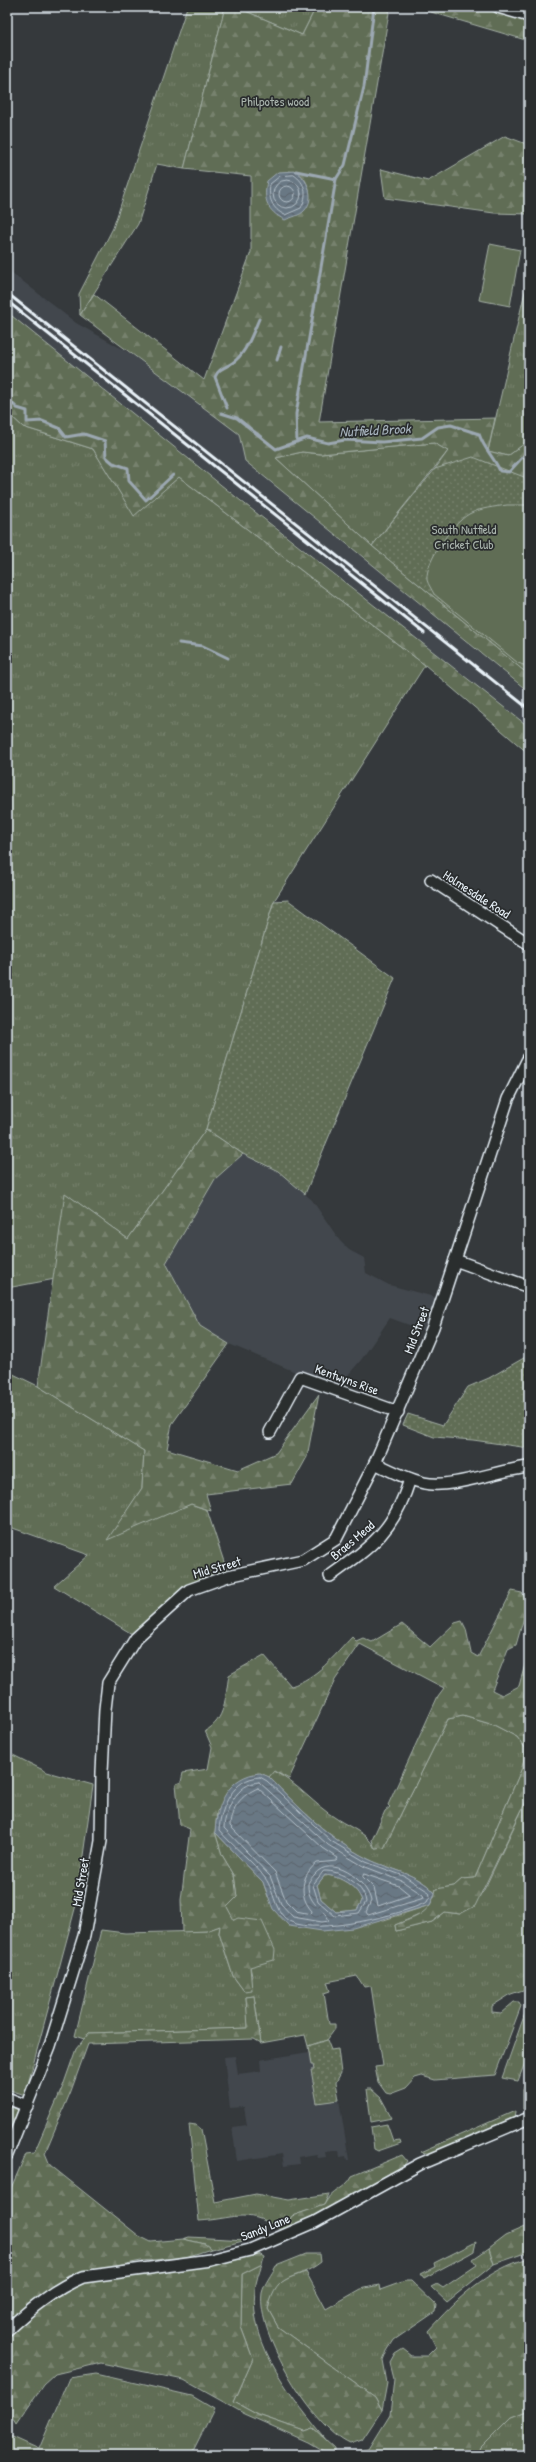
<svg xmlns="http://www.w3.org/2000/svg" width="536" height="2462" viewBox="0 0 536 2462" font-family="'Patrick Hand',sans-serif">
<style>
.built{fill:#42474d}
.grass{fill:url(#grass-tufts);stroke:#a4afa6}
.forest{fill:url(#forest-firs);stroke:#a4afa6;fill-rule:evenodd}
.park{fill:url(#park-dots);stroke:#a4afa6}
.pitch{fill:#606d55;stroke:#a4afa6}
.water{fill:url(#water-waves);stroke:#9ca8b2;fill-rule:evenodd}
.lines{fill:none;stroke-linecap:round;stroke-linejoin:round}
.shore{stroke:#b5c1ca;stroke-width:1}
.stream{stroke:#9ca8b2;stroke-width:3}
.street-casing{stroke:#e8f1f8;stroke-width:14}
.street{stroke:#2a2d2e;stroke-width:11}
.rail{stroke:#e8f1f8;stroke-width:3}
.labels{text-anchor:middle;stroke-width:3.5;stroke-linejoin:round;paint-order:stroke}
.park-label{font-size:13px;fill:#abb6af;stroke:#2a2d2e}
.street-label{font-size:13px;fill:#e8f1f8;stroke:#2a2d2e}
.water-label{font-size:14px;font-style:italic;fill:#a8b4be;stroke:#2a2d2e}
</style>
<defs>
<pattern id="grass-tufts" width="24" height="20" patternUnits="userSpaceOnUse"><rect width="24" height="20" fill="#606d55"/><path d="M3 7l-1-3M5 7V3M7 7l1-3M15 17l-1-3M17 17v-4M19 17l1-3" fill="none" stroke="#77826e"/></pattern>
<pattern id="forest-firs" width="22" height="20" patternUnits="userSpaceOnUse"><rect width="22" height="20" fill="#606d55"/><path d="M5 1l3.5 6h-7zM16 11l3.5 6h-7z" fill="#77826e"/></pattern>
<pattern id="park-dots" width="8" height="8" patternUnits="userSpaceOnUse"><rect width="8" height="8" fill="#606d55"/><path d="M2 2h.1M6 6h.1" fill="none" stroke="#77826e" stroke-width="1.8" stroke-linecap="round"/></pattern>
<pattern id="water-waves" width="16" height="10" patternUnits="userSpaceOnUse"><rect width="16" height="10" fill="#697884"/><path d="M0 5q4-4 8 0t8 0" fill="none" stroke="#59626a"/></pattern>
</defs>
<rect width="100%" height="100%" fill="#35393c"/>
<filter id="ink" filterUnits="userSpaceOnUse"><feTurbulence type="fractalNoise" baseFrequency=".025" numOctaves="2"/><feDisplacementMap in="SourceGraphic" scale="8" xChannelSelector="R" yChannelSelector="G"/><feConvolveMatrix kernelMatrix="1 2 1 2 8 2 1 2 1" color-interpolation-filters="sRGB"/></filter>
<g filter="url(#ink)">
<g class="built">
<path d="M7 269 76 323 133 355 239 434 245 461 529 693V727L206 472 7 312Z"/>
<path d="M243 1154 278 1171 312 1200 340 1241 349 1250 364 1258 366 1273 389 1285 442 1299 431 1333 390 1318 361 1360 336 1389 229 1344 147 1294 215 1179Z"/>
<path d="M327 2040 331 2050 338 2049 341 2073 336 2082 349 2160H347L346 2156 340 2157 339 2150 325 2152 326 2157 318 2158 317 2154 298 2157 299 2164 284 2166 282 2154 237 2161 232 2127 247 2125 244 2107 230 2108 224 2057 235 2056 238 2074 261 2071 260 2060 309 2052 308 2046Z"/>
</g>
<g class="grass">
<path d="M187 7H225L184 169 157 164 138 224 80 315 79 294 113 228Z"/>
<path d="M236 7H316L302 35Z"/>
<path d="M529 274V440L508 456 488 451Z"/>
<path d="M7 412 23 427 93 449 134 515 179 477 425 665 274 901 206 1129 128 1239 66 1194 55 1279 7 1288Z"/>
<path d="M434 443 448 451 372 546 276 458 302 452 321 454Z"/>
<path d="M7 1371 38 1386 144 1451 142 1488 110 1537 191 1504 207 1510 227 1571 187 1586 132 1634 54 1586 89 1555 7 1526Z"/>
<path d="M463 1716 494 1725 517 1737 526 1749 522 1768 475 1878 462 1879 454 1886 436 1889 435 1893C418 1873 390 1870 368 1859 330 1840 298 1807 269 1777L273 1771C298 1783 314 1805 337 1819 351 1828 369 1834 375 1849L384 1848 448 1719Z"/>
<path d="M7 1752 47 1772 93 1785 76 1905 25 2095 7 2089Z"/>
<path d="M529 1795V1988L511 1994 492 2006V2012L501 2013 514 2002H519L521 2006 495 2075 435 2080 422 2076 415 2078 406 2088 390 2094 386 2093 378 2082 375 2067 383 2066 371 1986 364 1987 357 1976 327 1982 330 1991 324 1993 329 2024H335V2029L327 2040 308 2046 305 2035 261 2043 254 1996 246 1997 249 2028 89 2033 84 2039 75 2036 101 1930 125 1933 206 1931 220 1926 219 1933 233 1976 244 1991 252 1976 250 1967 227 1907 237 1897 234 1875 222 1855 215 1832 263 1882 268 1897 384 1920 430 1905 424 1913 395 1925 396 1931 432 1922 445 1912 460 1914 483 1892Z"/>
<path d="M529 2002V2052L518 2081 502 2078Z"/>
<path d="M529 2070 528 2108 523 2109V2090Z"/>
<path d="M367 2089H371L381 2098 392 2118 371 2122Z"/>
<path d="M515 2111 514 2121 431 2154 421 2152Z"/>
<path d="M189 2124 196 2125 201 2129 215 2202 256 2194 289 2200 329 2194 324 2205 292 2216 289 2221 277 2227C245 2208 233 2219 199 2221Z"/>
<path d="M387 2124 393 2141 400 2140 401 2143 378 2151 374 2149 371 2127Z"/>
<path d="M189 2237 247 2240 211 2249 205 2244 183 2239Z"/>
<path d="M476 2242 474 2251 469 2254 424 2278 421 2274 435 2267 434 2263Z"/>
<path d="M489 2248 494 2264 447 2302 431 2287 437 2284 443 2288 477 2265 473 2259Z"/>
<path d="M262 2264C259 2272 256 2281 255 2290 248 2346 295 2401 327 2441L313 2428 304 2431 258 2415 234 2402 253 2359 241 2327 242 2274Z"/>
<path d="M306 2272 326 2309 361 2289 379 2285 380 2290 405 2281H411L436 2305 435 2312 394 2340 387 2351 383 2361 387 2383 382 2410 375 2397 278 2327 268 2309C275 2281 280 2281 306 2272Z"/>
<path d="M96 2374 192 2396 214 2409 191 2455H7L8 2435 39 2449 69 2378Z"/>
<path d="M529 2410V2455H473L511 2417Z"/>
</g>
<g class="forest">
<path d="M225 7H236L302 35 316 7H390L319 422 495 418 488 451 508 456 529 440V482L515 479 435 469 448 451 434 443 321 454 302 452 276 458 372 546 529 675V692L245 461 239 434 80 315 94 294 204 380 251 252V176L184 169ZM288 171C305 172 310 185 309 200Z"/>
<path d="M414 7H480L529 23V41Z"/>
<path d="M505 136 529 145V214L494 213 385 198 381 169 428 181Z"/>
<path d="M7 312 236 497 529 727V754L425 665 179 477 134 516 93 449 23 427 7 412Z"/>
<path d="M206 1129 243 1154 215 1179 166 1263 200 1326 229 1344 172 1424 167 1449 238 1470 276 1453 319 1394 307 1457 292 1484 206 1494 211 1511 191 1504 107 1540 142 1488 144 1451 38 1386 65 1193 128 1239Z"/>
<path d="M512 1591 522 1593 529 1600 516 1645 508 1649 492 1690 502 1695 519 1686 529 1650V1795L475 1906 460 1914 445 1912 432 1922 396 1931 395 1925C416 1917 431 1914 436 1889L454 1886 462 1879 475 1878 522 1768 526 1749 517 1737 494 1725 463 1716 448 1719 384 1848 375 1849 372 1840 385 1811 390 1807 388 1805 438 1696 444 1688 360 1644 335 1680 289 1779 274 1771 269 1777 260 1773 217 1811 215 1832 222 1855 234 1875 237 1897 227 1907 234 1920 238 1918 262 1921 275 1950 274 1960 250 1967 252 1990 244 1991 233 1976 219 1933 220 1926 206 1931 182 1932 181 1900 190 1829 180 1825 176 1784 181 1782 183 1773 208 1769 212 1747 205 1731C226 1720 225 1697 229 1675L264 1655 291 1686C317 1678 334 1656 352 1637L356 1641 363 1638 372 1642 402 1624 430 1647 455 1623 462 1621 466 1629 471 1653 478 1657Z"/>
<path d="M325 1875C340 1876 358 1887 362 1901L357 1910 336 1912 321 1899 317 1885Z"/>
<path d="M254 1996 261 2043 254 2039 88 2044 71 2091 45 2153 50 2165 139 2236 151 2242 183 2239 205 2244 211 2249 186 2257 141 2261 68 2276 7 2322V2197L26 2154 34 2153 63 2086 76 2049 89 2033 248 2028 246 1997Z"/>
<path d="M402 2155 407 2161 402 2168 317 2215 281 2230 277 2227 289 2221 292 2216 324 2205C332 2189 345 2190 352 2176Z"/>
<path d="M529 2225V2252L494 2264 489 2248 506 2235Z"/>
<path d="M259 2254 264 2257 262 2264 242 2274 241 2327 253 2359 234 2402 258 2415 304 2431 313 2428 335 2448V2455H330L308 2442 245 2414 184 2380 101 2363 55 2374 43 2385 16 2424 10 2414H7V2338L40 2308 81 2282 221 2262Z"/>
<path d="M306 2254H320L321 2262C294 2283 278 2269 268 2309L278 2327 375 2397 382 2410 362 2440 350 2444C313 2428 256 2334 262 2293 264 2284 272 2274 276 2266Z"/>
<path d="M529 2258V2410L511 2417 473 2455H347V2453L369 2449 390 2415 394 2379 390 2363 395 2354 403 2349 412 2356H427L436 2347 428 2331C457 2299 486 2270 529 2258Z"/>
</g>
<g class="park">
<path d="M473 457 529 479V675L372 546 435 469Z"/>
<path d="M288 900 395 978 305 1194 278 1171 243 1154 206 1129 274 901Z"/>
<path d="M529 1355V1448L473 1440 434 1437 403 1425 408 1414 443 1425 468 1387 489 1378Z"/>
<path d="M327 2040 331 2050 338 2049 341 2073 336 2082 339 2100 317 2103 311 2070H314L313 2065H311L308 2046Z"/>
<path d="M7 2105 18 2110 7 2138Z"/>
</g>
<g class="pitch">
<path d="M490 244 520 250 510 306 479 300Z"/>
<path d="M507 505H529V667L518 663 434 594C432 590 428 584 427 580 425 561 453 523 469 514 480 508 495 507 507 505Z"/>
</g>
<g class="water">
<path d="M296 171C307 179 316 197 305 210 300 216 291 217 285 220 267 211 263 200 267 181L278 172Z"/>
<path d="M260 1773 269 1777C298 1807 330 1840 368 1859 390 1870 418 1873 435 1893L430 1905 353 1928 322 1931 289 1926 273 1909 263 1882 215 1832C217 1804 228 1776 260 1773ZM325 1875C340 1876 358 1887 362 1901L357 1910 336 1912 321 1899 317 1885Z"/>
</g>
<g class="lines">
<g class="shore">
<path d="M294 175C306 183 308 195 301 208L285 215C272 209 268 198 270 184L280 176Z"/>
<circle cx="287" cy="194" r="14"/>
<circle cx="287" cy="194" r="8"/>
<path d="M260 1777 267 1781 331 1841 366 1862 404 1876 429 1892 430 1896 427 1902C401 1915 318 1935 291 1922 274 1914 275 1891 265 1878 252 1860 233 1847 219 1830 221 1807 233 1778 260 1777Z"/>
<path d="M259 1782 328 1845 363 1866 402 1881 423 1895 424 1898 368 1915 366 1912 371 1901C367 1880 331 1853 314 1875 312 1878 308 1881 308 1885 308 1906 326 1909 329 1921L322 1922 293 1917 281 1904 270 1876 224 1828C225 1810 237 1783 259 1782Z"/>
<path d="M258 1788 323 1848 338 1858 336 1861 317 1863C301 1875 298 1896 312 1911L311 1914 296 1911 286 1901 275 1872 230 1826C231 1808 241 1795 258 1788Z"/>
<path d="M324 1871C341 1870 364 1885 366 1902L359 1913 335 1916 318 1901 313 1885Z"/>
<path d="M364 1874 399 1886 410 1895 378 1906 374 1888 363 1877Z"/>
</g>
<g class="stream">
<path d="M296 171 336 179"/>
<path d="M277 360 281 347"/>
<path d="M7 398 17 408 27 411V422L42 421 59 428 66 437 84 434 105 441 106 457 113 463 128 468 129 481 146 500 173 475"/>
<path d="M227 408 215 377C219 367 229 367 236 360 247 350 253 333 259 319"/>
<path d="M221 413 237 418 276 449 307 438 328 443 345 440 382 442 422 438 438 427 451 425 479 434C484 449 493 456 500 471L509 472 529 450"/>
<path d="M297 442 296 414 336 179 345 165 364 87 374 7"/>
<path d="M179 643 203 646 228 658"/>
</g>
<g class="street-casing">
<g id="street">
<path d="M498 7 529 16"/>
<path d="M431 880 529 944"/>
<path d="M455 1260 529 1287"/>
<path d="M270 1432 300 1377 398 1412"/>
<path d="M375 1463C391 1471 407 1479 424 1483 452 1489 498 1470 529 1467"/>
<path d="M330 1576C372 1546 394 1531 410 1479"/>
<path d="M7 2098 27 2106"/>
<path d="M7 2155 50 2046 84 1936 101 1841 102 1772 105 1709 108 1683 136 1638 189 1590 228 1576 303 1560 336 1539 375 1463 433 1327 508 1099 529 1057"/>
<path d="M7 2330C30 2309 54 2289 83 2277L210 2260 250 2250 315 2222 420 2164 529 2118"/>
</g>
</g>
<use href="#street" class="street"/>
<g class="rail">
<path d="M7 293 529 709"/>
<path d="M7 301 424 633"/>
</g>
</g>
</g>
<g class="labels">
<g class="park-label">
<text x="275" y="106">Philpotes wood</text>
<text x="464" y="534">South Nutfield<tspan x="464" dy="15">Cricket Club</tspan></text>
</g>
<g class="street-label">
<text transform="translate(477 894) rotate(33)" y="5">Holmesdale Road</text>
<text transform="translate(416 1330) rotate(-69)" y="5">Mid Street</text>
<text transform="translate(347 1379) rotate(20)" y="5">Kentwyns Rise</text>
<text transform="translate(352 1540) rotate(-40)" y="5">Braes Mead</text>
<text transform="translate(217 1567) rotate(-16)" y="5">Mid Street</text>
<text transform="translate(80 1882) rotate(-80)" y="5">Mid Street</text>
<text transform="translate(265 2227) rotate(-22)" y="5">Sandy Lane</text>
</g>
<g class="water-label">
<text transform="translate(375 430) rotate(-3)" y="5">Nutfield Brook</text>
</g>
</g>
<rect width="536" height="2462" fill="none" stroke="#2a2d2e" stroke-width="24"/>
<rect x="12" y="12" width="512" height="2438" fill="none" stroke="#e8f1f8" stroke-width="1.5" filter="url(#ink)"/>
</svg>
